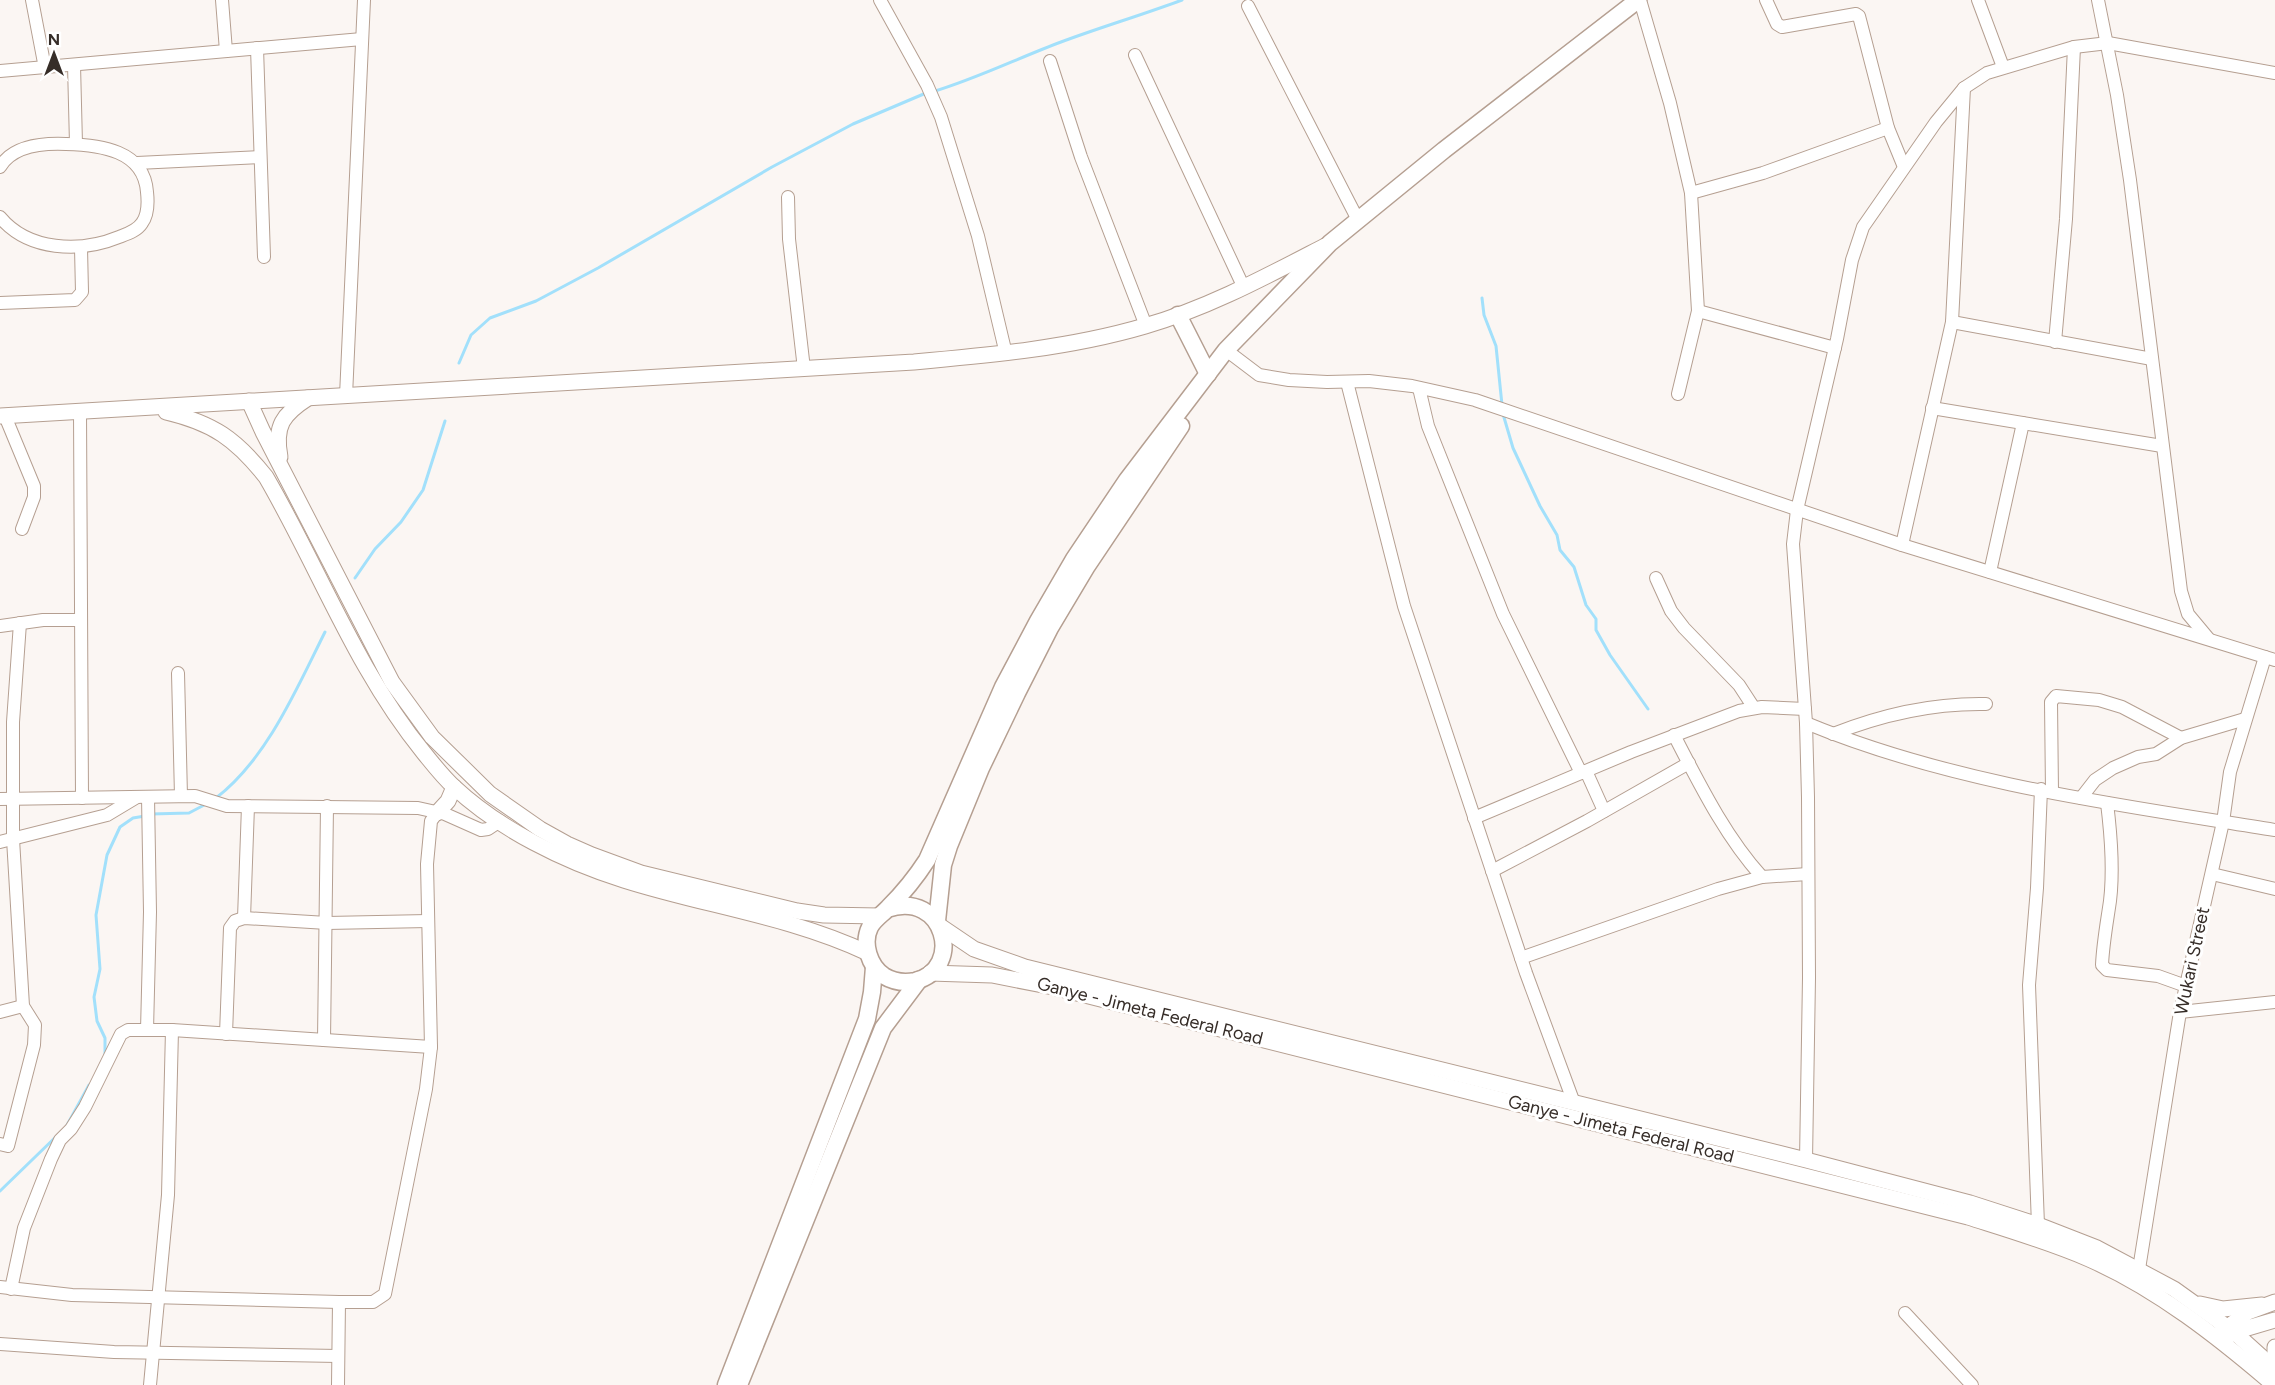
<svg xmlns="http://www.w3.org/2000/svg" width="2275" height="1385" viewBox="0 0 2275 1385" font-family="Figtree,sans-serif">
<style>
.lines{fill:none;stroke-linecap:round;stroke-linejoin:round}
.stream{stroke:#a2e0fb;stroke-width:3}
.minor-casing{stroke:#b59f91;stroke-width:14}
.major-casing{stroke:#b59f91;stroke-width:17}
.highway-casing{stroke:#b59f91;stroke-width:19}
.minor{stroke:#fff;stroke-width:12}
.major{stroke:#fff;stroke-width:15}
.highway{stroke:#fff;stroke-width:16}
.labels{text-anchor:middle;stroke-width:6;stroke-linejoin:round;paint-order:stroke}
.street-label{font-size:18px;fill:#362d28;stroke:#fff}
</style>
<rect width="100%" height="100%" fill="#fbf6f3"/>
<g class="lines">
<g class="stream">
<path d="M932 92C976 79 1018 58 1061 42 1101 27 1142 15 1182 0"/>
<path d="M1482 298 1484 315 1496 346 1502 405"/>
<path d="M459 363 471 335 490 318 536 301 598 268 772 167 853 124 926 93"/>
<path d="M1503 414 1513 448 1540 506 1557 535 1560 550 1574 567 1586 605 1596 619V630L1610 655 1648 709"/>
<path d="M355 578 375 549 401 522 423 490 445 421"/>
<path d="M216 798C267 759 297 688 325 632"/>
<path d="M151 814 189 813 208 803"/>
<path d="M105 1056V1038L97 1021 94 997 100 969 96 915 107 855 120 827 133 818 145 816"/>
<path d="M0 1191 66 1127 89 1085"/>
</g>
<g class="minor-casing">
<g id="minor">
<path d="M32 0 45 68"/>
<path d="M222 0 226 51"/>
<path d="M880 0 927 85 941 117 978 236 1006 354"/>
<path d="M1640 0 1670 103 1691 193 1698 311 1678 394"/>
<path d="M1766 0 1777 24 1782 27 1856 14 1859 16 1888 128 1904 167"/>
<path d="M1978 0 2003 67"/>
<path d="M2098 0 2117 95 2130 180 2181 591 2188 614 2208 638"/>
<path d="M1248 6 1358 220"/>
<path d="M257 48 264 257"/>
<path d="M1135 55 1244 288"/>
<path d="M1050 61 1081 157 1146 326"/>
<path d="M74 65 76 144"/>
<path d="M0 71 362 39"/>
<path d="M137 163 259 157"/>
<path d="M0 167C13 145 43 143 66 144 100 145 144 150 147 192 148 201 148 215 142 223 137 231 127 234 119 237 80 253 28 251 0 217"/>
<path d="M1691 193 1763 173 1888 128"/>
<path d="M788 197 789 239 804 369"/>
<path d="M0 303 75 300 82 292 81 248"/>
<path d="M1698 311 1835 348"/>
<path d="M1952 322 2152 359"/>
<path d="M2055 342 2066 219 2074 47"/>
<path d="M1226 350 1259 375 1289 380 1327 382 1369 381 1412 386 1475 400 1902 545 2275 660"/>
<path d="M1347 382 1404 606 1526 973 1574 1103"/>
<path d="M1419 388 1428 426 1503 614 1581 773"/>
<path d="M346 396 364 0"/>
<path d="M1932 408 2162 446"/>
<path d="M80 412 82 798"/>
<path d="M5 416 34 486V497L22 529"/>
<path d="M1902 545 1952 322 1964 88"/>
<path d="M1990 572 2023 423"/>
<path d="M1656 578 1671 611 1684 628 1739 685 1754 708"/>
<path d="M0 626 43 620H81"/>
<path d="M178 673 181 796"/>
<path d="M1806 723C1953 784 2119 805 2275 830"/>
<path d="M1833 734C1881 715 1935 703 1986 704"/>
<path d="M1674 735C1700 785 1725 836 1762 877"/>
<path d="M1586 771 1604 811"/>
<path d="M2052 792 2051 702 2056 696 2099 700 2122 707 2181 738"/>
<path d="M2081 798 2095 780 2113 768 2138 757 2156 754 2181 738 2245 719"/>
<path d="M0 799 195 796 227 806 418 808 445 814 481 830 488 829 500 821"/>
<path d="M2107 803C2111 835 2114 868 2110 901 2107 922 2103 943 2102 965L2107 970 2158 976 2186 986"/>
<path d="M1474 818 1631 752 1739 711 1762 707 1805 709"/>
<path d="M0 842 107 815 137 797"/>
<path d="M1492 871 1587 821 1689 763"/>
<path d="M2212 874 2275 889"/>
<path d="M244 918 248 806"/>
<path d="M1521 958 1718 889 1762 877 1808 874"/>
<path d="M0 1012 23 1006"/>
<path d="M2180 1012 2275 1002"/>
<path d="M147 1030 150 912 148 797"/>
<path d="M226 1034 230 928 235 921 244 918 327 923 428 921"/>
<path d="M324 1040 327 806"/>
<path d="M0 1144 8 1146 34 1045 35 1025 23 1006 13 839V722L20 623"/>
<path d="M1806 1160 1809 978 1808 797 1806 723 1793 544 1797 510 1837 339 1852 260 1863 227 1936 122 1964 88 1987 73 2074 47 2108 43 2275 73"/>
<path d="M2038 1225 2029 985 2037 888 2041 789"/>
<path d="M2139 1269 2180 1012 2223 822 2230 772 2265 657"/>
<path d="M0 1287 72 1295 339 1302H373L385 1294 426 1089 431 1047 427 864 431 821 437 813"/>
<path d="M11 1289 24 1228 51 1159 60 1140 71 1129 85 1107 121 1034 128 1030H172L431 1047"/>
<path d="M1905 1313 1972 1385"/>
<path d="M0 1344 114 1352 338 1356"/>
<path d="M150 1385 168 1195 172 1030"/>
<path d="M338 1385 339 1302"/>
</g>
</g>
<g class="major-casing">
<g id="major">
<path d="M249 401 263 432 392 682 432 737 490 794 540 829 567 844 592 855 641 873 797 911 824 915 879 916"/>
<path d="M166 412C213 423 236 439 266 477 319 568 356 670 424 753 433 764 443 777 454 787 499 829 565 862 624 880 706 906 789 916 868 953"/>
<path d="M0 416 914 362C992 355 1070 348 1145 326 1208 308 1267 276 1325 246"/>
<path d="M280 457C274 426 283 414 308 398"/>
<path d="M437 813 448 801 454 787"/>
<path d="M940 926 974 949 1025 967 1806 1160 1970 1203 2038 1225 2097 1248 2174 1289 2234 1332 2275 1369"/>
<path d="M930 973 992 975 1053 987 1968 1217C2009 1230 2050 1242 2089 1259 2157 1289 2218 1337 2274 1385"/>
<path d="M2200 1304 2223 1309 2262 1305"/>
<path d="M2221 1332 2248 1312 2275 1302"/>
<path d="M2227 1337 2234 1332 2275 1320"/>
<path d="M2275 1347V1352"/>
</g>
</g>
<g class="highway-casing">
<g id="highway">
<path d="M1178 315 1208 374"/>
<path d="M887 909C945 889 965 969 915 981 905 983 894 982 884 976 869 966 862 943 870 927 875 918 883 914 889 907 903 893 916 877 927 860L1003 687 1038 621 1074 559 1127 480 1226 350 1330 243 1444 150 1638 0"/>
<path d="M937 921 943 865 949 846 981 768 1017 693 1050 628 1087 566 1181 426"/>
<path d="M726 1385 867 1019 872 992 874 967"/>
<path d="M739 1385 883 1028 919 980"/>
</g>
</g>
<use href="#minor" class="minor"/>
<use href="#major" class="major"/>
<use href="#highway" class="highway"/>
</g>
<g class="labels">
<g class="street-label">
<text transform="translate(2192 961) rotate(-78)" y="6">Wukari Street</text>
<text transform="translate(1150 1011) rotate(14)" y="6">Ganye - Jimeta Federal Road</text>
<text transform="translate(1621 1129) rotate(14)" y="6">Ganye - Jimeta Federal Road</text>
</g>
</g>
<g transform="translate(54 54)" stroke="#ffffff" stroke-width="4.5" paint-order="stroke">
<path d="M0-4.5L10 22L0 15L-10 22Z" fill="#362d28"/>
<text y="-9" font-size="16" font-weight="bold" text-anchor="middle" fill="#362d28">N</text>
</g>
</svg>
